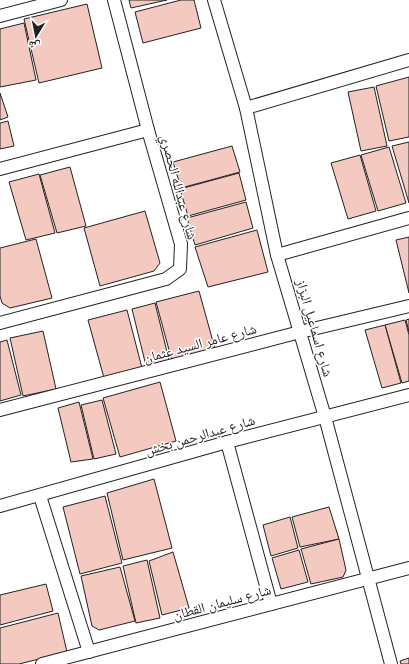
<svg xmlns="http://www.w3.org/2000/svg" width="409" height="664" viewBox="0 0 409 664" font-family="'Public Sans','Noto Naskh Arabic',sans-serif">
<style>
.building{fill:#f3c9c0;stroke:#222}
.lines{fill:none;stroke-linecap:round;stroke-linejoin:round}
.street-casing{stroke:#222;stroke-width:14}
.street{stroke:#fff;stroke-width:12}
.labels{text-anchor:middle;stroke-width:3;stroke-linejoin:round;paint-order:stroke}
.street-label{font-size:14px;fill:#222;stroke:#fff}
</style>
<rect width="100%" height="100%" fill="#fff"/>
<g class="building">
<path d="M129 0H167L131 8Z"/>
<path d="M181 0H194L201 28 143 43 135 12Z"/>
<path d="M87 4 102 68 39 83 24 19Z"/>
<path d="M24 23 36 80 0 87V29Z"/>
<path d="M409 77V137L389 141 376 86Z"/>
<path d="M374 87 387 146 361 151 348 92Z"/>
<path d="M0 93 8 117 0 120Z"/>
<path d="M8 121 14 146 0 149V123Z"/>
<path d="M409 142V203L392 146Z"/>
<path d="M232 146 240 172 181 188 173 162Z"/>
<path d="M389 147 406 203 378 211 361 155Z"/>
<path d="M360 155 376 211 348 219 331 163Z"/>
<path d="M70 167 86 226 57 233 40 175Z"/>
<path d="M239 173 246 200 188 216 180 189Z"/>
<path d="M39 174 55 233 26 240 9 182Z"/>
<path d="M246 202 253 228 195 245 187 218Z"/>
<path d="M145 211 160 263 154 271 100 286 84 228Z"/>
<path d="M257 230 268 272 208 287 195 247Z"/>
<path d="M409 237V293L396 240Z"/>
<path d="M36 239 52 298 10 308 2 303 0 296V248Z"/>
<path d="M199 291 215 349 172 361 156 302Z"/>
<path d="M155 303 169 360 146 366 132 309Z"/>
<path d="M127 310 142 368 104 378 88 320Z"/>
<path d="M409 319V332L406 320Z"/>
<path d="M405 320 409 335V381L402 383 385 325Z"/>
<path d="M385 325 401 383 382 388 365 330Z"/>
<path d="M43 331 56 389 23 396 10 338Z"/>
<path d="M7 340 21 395 0 401V342Z"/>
<path d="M160 382 176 441 120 457 103 398Z"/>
<path d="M102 400 116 454 94 459 81 405Z"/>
<path d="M79 402 93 459 71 462 58 408Z"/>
<path d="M154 479 172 548 123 560 107 493Z"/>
<path d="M105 496 122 563 80 574 63 507Z"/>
<path d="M329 507 339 539 300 547 292 517Z"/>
<path d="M290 517 298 548 271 556 263 525Z"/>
<path d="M339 539 346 570 343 577 311 584 301 549Z"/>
<path d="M299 550 308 582 281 589 272 558Z"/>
<path d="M173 552 189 608 162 615 149 561Z"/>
<path d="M147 560 160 618 136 623 123 566Z"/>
<path d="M120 567 135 621 99 630 92 626 81 576Z"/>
<path d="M46 584 53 611 0 625V595Z"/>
<path d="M58 613 67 652 19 664H0V628Z"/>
<path d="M409 658V664H401L400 661Z"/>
</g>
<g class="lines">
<g class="street-casing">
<g id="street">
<path d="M214 0 246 108 277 255 325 417 391 664"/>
<path d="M0 16 61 0"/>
<path d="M246 108 409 60"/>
<path d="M0 169 148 130"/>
<path d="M277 255 409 218"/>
<path d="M0 323 166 279 180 269 181 244 148 130 114 0"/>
<path d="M0 410 300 332 409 306"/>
<path d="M227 442 271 604"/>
<path d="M40 496 89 652"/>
<path d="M0 506 227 442 409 395"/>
<path d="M42 664 409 568"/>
</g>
</g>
<use href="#street" class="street"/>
</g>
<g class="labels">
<g class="street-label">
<text transform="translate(179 187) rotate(75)" y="5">شارع عبدالله الحصري</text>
<text transform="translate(315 328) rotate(74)" y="5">شارع اسماعيل البزاز</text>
<text transform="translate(200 343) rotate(-15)" y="5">شارع عامر السيد عثمان</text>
<text transform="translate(200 435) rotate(-16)" y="5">شارع عبدالرحمن بخش</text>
<text transform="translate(222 602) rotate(-15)" y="5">شارع سليمان القطان</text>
</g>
</g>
<g transform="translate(36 36) rotate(190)" stroke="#ffffff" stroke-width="3" paint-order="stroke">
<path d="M0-3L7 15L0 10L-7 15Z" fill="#222222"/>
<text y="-6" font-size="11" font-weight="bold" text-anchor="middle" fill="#222222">ش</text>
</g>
</svg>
